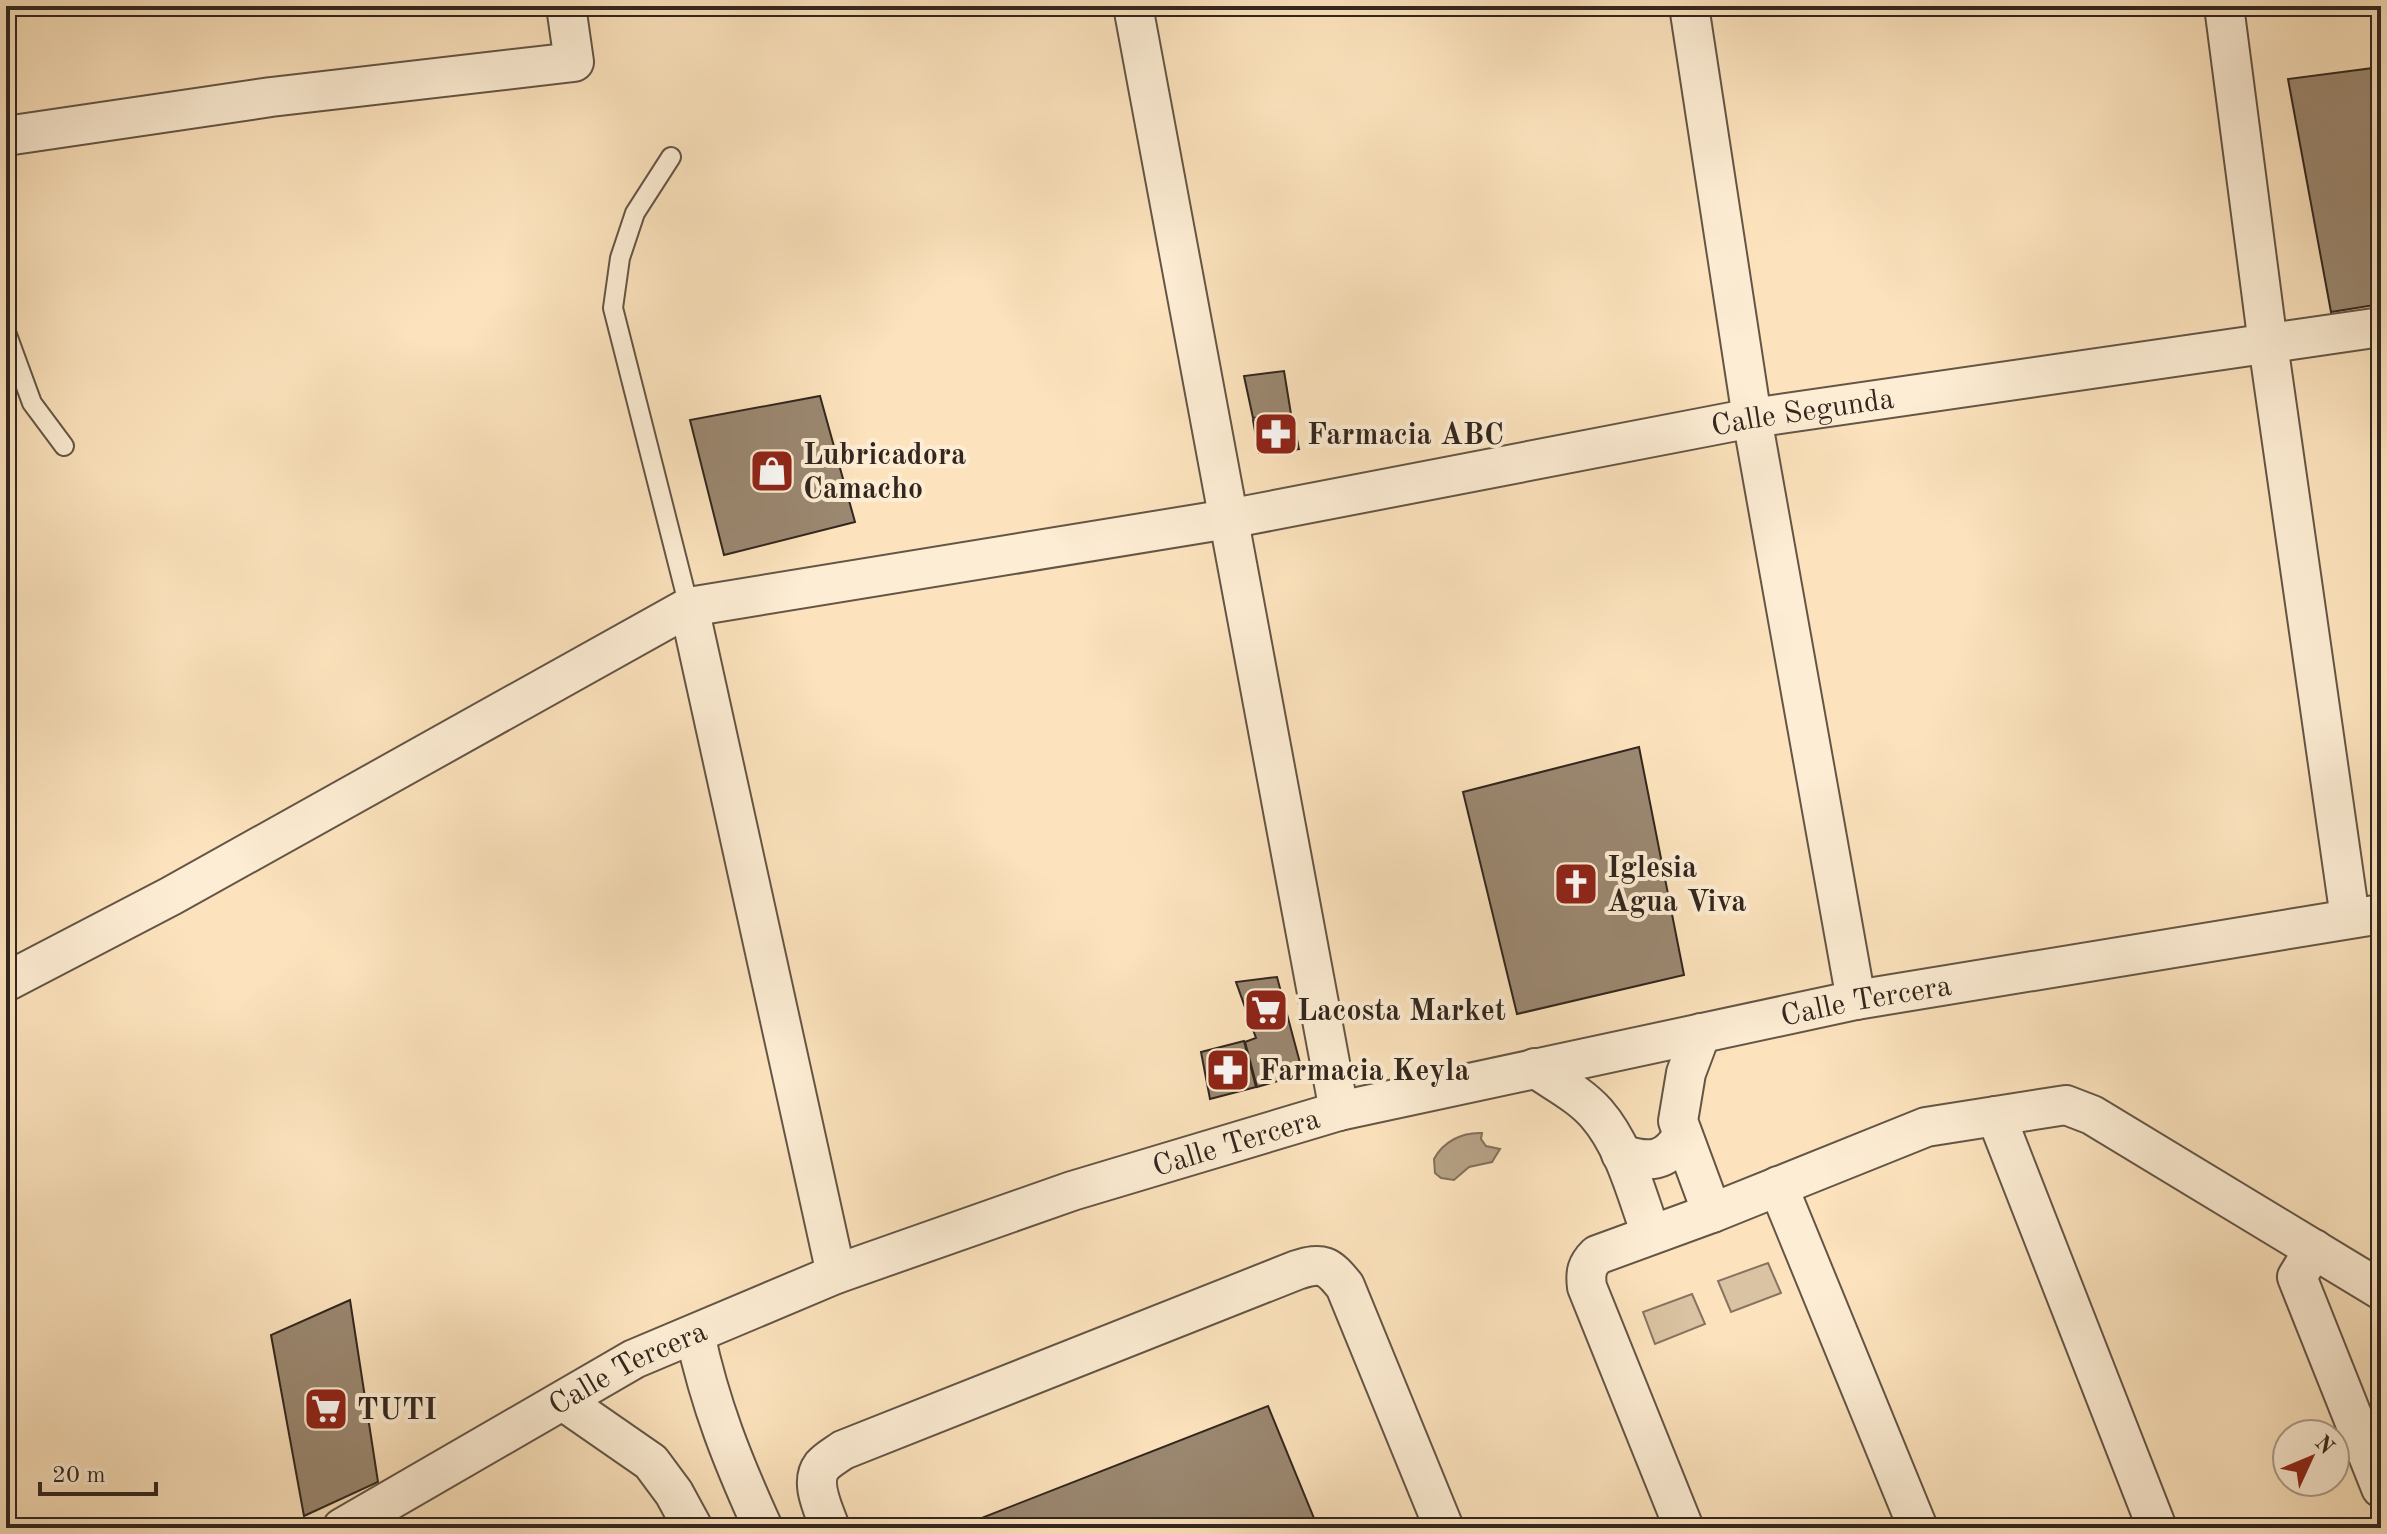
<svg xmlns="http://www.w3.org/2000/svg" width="2387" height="1534" viewBox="0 0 2387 1534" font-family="'Old Standard TT',serif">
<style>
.green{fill:#dac3a2;stroke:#867460;stroke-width:2}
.water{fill:#b7a387;stroke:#82715d;stroke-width:2}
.building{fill:#9b8871;stroke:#32261f;stroke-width:2}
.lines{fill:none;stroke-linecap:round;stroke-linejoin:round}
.service-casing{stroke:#645546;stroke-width:22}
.minor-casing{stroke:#645546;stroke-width:42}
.service{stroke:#fdedd4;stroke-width:18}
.minor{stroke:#fdedd4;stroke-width:38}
.labels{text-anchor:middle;stroke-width:8;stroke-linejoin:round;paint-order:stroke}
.street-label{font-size:30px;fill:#32261f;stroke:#fdedd4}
.poi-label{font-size:30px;font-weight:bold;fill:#32261f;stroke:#fdedd4;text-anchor:start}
</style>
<rect width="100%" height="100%" fill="#fce3bd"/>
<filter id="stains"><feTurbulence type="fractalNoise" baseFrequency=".0025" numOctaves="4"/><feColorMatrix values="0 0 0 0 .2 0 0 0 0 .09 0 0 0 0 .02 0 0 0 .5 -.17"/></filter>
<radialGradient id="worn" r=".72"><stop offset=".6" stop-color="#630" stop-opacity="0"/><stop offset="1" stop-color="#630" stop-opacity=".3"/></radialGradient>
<g class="green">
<path d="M1768 1263 1781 1293 1731 1312 1718 1281Z"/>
<path d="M1692 1294 1705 1324 1655 1344 1643 1312Z"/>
</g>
<path class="water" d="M1482 1133 1481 1139 1486 1146 1500 1149 1492 1162 1469 1167 1454 1180 1441 1178 1435 1173 1434 1159C1443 1142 1462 1132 1482 1133Z"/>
<g class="building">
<path d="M2381 67V304L2331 312 2288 79Z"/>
<path d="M1284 371 1291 414 1253 418 1244 376Z"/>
<path d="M820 396 855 522 724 555 690 420Z"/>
<path d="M1292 415 1299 449 1259 453 1253 420Z"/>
<path d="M1639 747 1684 975 1517 1014 1463 792Z"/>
<path d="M1277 977 1303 1074 1257 1087 1245 1042 1256 1038 1236 982Z"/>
<path d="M1244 1041 1256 1087 1210 1099 1201 1052Z"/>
<path d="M350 1300 378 1482 304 1516 271 1335Z"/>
<path d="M1268 1406 1318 1528H956Z"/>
</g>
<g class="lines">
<g class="service-casing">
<g id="service">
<path d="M671 157 635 213 620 258 613 308 689 607"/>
<path d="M6 332 32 403 64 446"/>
</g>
</g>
<g class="minor-casing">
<g id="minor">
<path d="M1133 6 1339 1111"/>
<path d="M1689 6 1752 418 1856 1000"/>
<path d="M2224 6 2268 344 2350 918"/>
<path d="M6 136 271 97 574 62 566 6"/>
<path d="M689 607 836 1274"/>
<path id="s1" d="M6 982 171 896 689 607 1228 519 1752 418 2381 327"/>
<path d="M1701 1033 1686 1073 1678 1121 1712 1213"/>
<path d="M1535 1068C1555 1082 1579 1094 1596 1113 1625 1146 1636 1193 1651 1234"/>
<path d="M1996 1116 2157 1528"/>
<path d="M1621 1154C1649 1163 1666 1163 1682 1136"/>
<path d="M1778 1186 1918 1528"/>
<path d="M2314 1249 2297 1277 2381 1488"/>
<path d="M695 1334C710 1405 733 1462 763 1528"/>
<path d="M563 1401 651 1462 674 1493 693 1528"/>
<path id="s2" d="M342 1528 634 1359 836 1274 1072 1191 1339 1111 1856 1000 2381 914"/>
<path d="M830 1528C824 1510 809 1483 822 1466 827 1460 836 1455 843 1450L1297 1270C1323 1262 1328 1265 1345 1286L1444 1528"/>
<path d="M1684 1528 1587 1287C1585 1272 1587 1265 1597 1255L1712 1213 1926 1127 2066 1105 2092 1115 2381 1290"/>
</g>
</g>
<use href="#service" class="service"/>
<use href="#minor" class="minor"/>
</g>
<defs>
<g id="pharmacy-square" transform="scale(2.3)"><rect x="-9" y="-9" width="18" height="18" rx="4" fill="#8f2418" stroke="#fdedd4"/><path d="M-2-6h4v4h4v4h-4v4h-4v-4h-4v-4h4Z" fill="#fff"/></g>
<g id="shop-square" transform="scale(2.3)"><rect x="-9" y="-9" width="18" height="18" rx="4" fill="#8f2418" stroke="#fdedd4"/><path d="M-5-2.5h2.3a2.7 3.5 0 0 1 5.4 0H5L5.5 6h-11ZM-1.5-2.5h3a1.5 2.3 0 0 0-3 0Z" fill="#fff"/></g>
<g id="church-square" transform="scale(2.3)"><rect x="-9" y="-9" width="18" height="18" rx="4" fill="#8f2418" stroke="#fdedd4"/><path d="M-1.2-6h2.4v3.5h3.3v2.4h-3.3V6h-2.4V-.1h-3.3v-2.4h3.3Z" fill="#fff"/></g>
<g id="supermarket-square" transform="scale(2.3)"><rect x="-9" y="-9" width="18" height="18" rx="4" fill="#8f2418" stroke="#fdedd4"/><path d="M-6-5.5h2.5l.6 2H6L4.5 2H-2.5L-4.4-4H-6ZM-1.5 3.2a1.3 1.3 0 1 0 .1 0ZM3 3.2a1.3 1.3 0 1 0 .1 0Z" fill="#fff"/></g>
</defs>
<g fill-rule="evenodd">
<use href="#pharmacy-square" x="1276" y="434"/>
<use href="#shop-square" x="772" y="471"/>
<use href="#church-square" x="1576" y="884"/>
<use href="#supermarket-square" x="1266" y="1010"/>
<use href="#pharmacy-square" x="1228" y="1070"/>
<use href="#supermarket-square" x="326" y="1409"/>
</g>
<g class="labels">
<g class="street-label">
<text dy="10" stroke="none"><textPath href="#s1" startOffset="1910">Calle Segunda</textPath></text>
<text dy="10" stroke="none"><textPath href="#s2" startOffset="1624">Calle Tercera</textPath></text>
<text dy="10" stroke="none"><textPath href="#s2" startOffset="978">Calle Tercera</textPath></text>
<text dy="10" stroke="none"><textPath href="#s2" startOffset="328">Calle Tercera</textPath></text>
</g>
<g class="poi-label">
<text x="1307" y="444">Farmacia ABC</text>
<text x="803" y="464">Lubricadora<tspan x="803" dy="34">Camacho</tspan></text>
<text x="1607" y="877">Iglesia<tspan x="1607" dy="34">Agua Viva</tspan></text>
<text x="1297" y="1020">Lacosta Market</text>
<text x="1259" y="1080">Farmacia Keyla</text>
<text x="357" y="1419">TUTI</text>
</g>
</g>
<rect width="2387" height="1534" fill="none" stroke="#fce3bd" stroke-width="32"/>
<rect x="8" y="8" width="2371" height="1518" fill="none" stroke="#32261f" stroke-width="4"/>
<rect x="16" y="16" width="2355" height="1502" fill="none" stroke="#32261f" stroke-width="2"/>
<g transform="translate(2311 1458) rotate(46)"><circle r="38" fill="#fdedd4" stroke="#ac9d8c" stroke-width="2"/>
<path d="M0-6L14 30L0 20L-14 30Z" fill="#8f2418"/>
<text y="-12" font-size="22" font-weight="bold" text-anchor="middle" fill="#32261f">N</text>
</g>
<path d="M40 1482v12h116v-12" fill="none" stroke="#32261f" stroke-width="4"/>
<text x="52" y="1482" font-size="24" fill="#32261f" stroke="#fdedd4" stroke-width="6" paint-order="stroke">20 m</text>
<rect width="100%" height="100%" filter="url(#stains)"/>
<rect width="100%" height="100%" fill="url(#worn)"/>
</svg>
